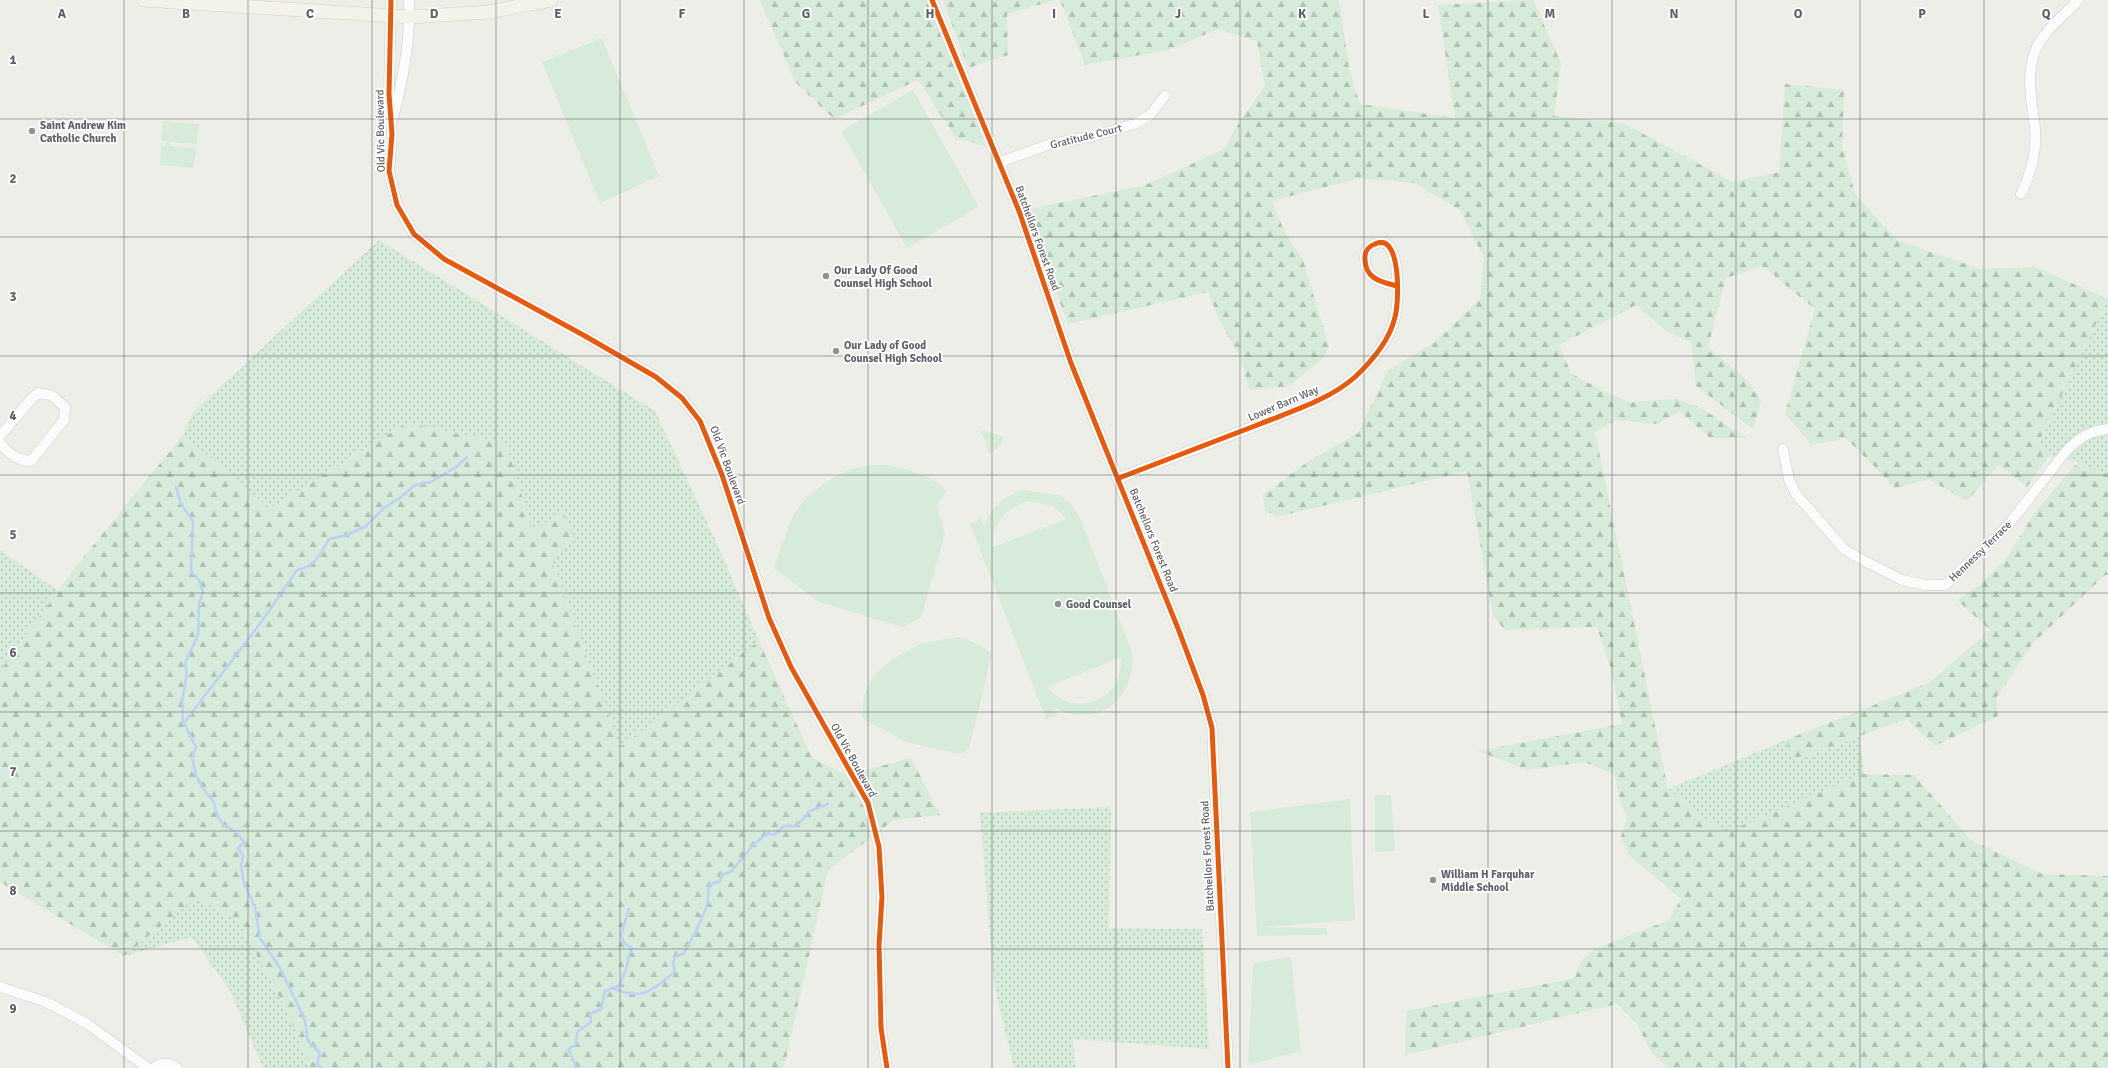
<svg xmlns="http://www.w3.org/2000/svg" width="2108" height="1068" viewBox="0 0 2108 1068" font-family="Signika,sans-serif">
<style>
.grass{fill:url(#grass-dots)}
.forest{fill:url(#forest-firs)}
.park{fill:#d6ebd9;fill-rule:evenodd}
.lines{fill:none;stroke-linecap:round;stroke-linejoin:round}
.stream{stroke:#bdd1f8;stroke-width:2.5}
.minor-casing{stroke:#cbcccb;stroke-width:11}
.major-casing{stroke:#d6d4b6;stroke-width:14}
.minor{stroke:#fcfcfc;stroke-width:10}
.major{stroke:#f3f3e9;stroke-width:13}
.cycleway-casing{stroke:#fff;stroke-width:8}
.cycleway{stroke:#e8590c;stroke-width:5}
.grid{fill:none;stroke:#5e6067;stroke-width:1;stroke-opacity:0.55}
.poi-dot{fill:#909294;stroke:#fff;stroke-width:1.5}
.labels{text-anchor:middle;stroke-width:3.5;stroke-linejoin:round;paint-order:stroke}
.poi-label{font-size:11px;font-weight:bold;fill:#5e6067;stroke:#fff;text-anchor:start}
.street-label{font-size:11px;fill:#5e6067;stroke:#fff}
.grid-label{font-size:13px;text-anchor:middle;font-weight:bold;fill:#5e6067;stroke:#fff;stroke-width:3.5;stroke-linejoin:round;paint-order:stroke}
</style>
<defs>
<pattern id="grass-dots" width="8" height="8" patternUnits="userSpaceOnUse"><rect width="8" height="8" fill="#d6ebd9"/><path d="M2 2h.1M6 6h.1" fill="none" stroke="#b1c2b4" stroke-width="1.8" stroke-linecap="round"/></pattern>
<pattern id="forest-firs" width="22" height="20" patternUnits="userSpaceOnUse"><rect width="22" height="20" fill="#d6ebd9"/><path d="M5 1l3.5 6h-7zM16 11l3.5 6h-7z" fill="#b1c2b4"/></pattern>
</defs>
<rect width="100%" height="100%" fill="#eeeee8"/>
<g class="grass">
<path d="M379 240 655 411 714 537 759 641 620 748 552 561 533 533 506 443 406 423 270 509 183 435 193 412Z"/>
<path d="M2108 299V476L2078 462 2049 456 2039 442Z"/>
<path d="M0 550 58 591 0 671Z"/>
<path d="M1859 737 1864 774 1724 833 1668 789 1786 740 1795 760Z"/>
<path d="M1111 807 1109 928 1202 929 1209 1049 1073 1039 1075 1068H1014L994 984 980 813Z"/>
<path d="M196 897 239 922 287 1011 310 1068H263L230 991 192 937 124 956Z"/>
</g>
<g class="forest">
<path d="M760 0H932L961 75 985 146 956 138 918 80 834 119 795 82Z"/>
<path d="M943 0H1056L1007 14 1008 55 968 68Z"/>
<path d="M1060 0H1339L1349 68 1360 104 1455 118 1438 5 1533 0 1561 63 1554 116 1623 123 1733 182 1779 172 1785 84 1844 90 1842 146 1855 194 1897 240 1980 269 2035 267 2108 299 2039 442 2049 456 2027 487 1999 465 1967 501 1928 479 1895 488 1846 438 1812 445 1785 414 1815 309 1762 266 1726 278 1708 347 1749 382 1761 402 1753 429 1696 386 1691 342 1668 332 1636 305 1559 345 1571 373 1601 390 1630 402 1676 399 1701 408 1747 438H1710L1679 411 1657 424 1616 420 1595 432 1668 789 1724 833 1864 774 1914 775 1971 840 2042 874 2108 876V1068H1670L1652 1054 1636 1023 1617 1004 1405 1055 1406 1011 1575 978 1581 961 1595 949 1669 920 1681 899 1628 854 1621 837 1627 817 1620 801 1615 775 1585 762 1528 770 1478 751 1622 724 1611 669 1597 627 1505 630 1493 616 1467 471 1277 517 1265 510 1263 495 1309 461 1358 433 1388 370 1434 343 1480 299 1484 258 1460 210 1414 183 1360 178 1272 201 1285 233 1303 260 1329 347 1323 358 1289 386 1249 390 1241 359 1219 319 1208 292 1068 324 1026 210 1145 185 1224 149 1241 119 1265 86 1257 41 1218 29 1168 50 1085 65Z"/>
<path d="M406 423 506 443 533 533 562 510 574 539 552 562 620 747 759 641 812 758 847 775 911 758 940 815 894 820 828 870 784 1068H310L287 1011 239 922 196 897 124 956 0 882V671L74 569 183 435 270 509Z"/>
<path d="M2078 462 2108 476V575H2105L2032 644 1996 698 1998 716 1935 746 1906 719 1794 760 1786 740 1929 683 1990 630 1957 600 1981 584 2008 556 2035 512Z"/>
</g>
<g class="park">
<path d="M602 38 659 176 600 203 542 62Z"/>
<path d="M913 90 979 207 907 248 841 131Z"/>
<path d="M163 121 199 124 197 144 170 142V146L196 148 194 168 160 165 161 145 165 146 166 141H161Z"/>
<path d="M983 430 1004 437 999 447 989 454 983 435 980 433Z"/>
<path d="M888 465C910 470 930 475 947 490L937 506 945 534 921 617 903 627 819 602 774 568C780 552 785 534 792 518 804 494 839 469 866 466 873 465 881 465 888 465Z"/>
<path d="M1025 490 1061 496 1071 504 1081 520 1132 652C1137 698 1098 730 1055 708L1057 715 1046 719 970 524 981 519 984 526C991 505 1005 496 1025 490ZM1028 501 1054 507 1067 519 993 547C992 522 1005 509 1028 501ZM1121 657C1123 701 1075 720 1047 687Z"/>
<path d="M959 637 976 643 992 654 969 749 960 754 906 742 862 718 864 695 873 677 894 658 922 643Z"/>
<path d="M1375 795H1391L1395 851 1375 852Z"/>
<path d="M1350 799 1355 920 1262 927 1326 928 1327 935 1257 936 1250 812Z"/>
<path d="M1291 957 1301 1051 1248 1065 1253 963Z"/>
</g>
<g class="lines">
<g class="stream">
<path d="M176 487 181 504 193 521 191 571 199 580 203 591 199 604 198 635 185 663 187 673 182 701 183 723"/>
<path d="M613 988C644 1002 651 990 675 972L673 963 675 956 683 954 696 931 707 906 709 885 720 881 721 875 731 872 754 844 768 833 774 835 784 826H796L810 811 828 804"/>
<path d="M321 1068 317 1064 320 1053 308 1041 305 1021 295 999 281 970 260 938 255 907 244 883 241 865 243 856 238 848 244 842 236 832 224 825 218 817 213 801 202 787 196 775 192 757 196 747 184 723 262 621 297 570C314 568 321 553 329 539L344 536 365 527 385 507 400 498 415 485 431 482 456 467 467 457"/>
<path d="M577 1068 568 1049 576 1045 577 1032 591 1022 590 1014 601 1009 605 991 621 985C621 978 625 973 627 966 628 960 629 955 632 948L624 943 621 935 629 909"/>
</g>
<g class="minor-casing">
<g id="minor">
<path d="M391 0 389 94 392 134 389 171 397 205 414 234 444 259 585 336 656 377 682 398 700 421 722 475 769 618 791 667 868 803 879 847 882 897 879 945 881 1028 887 1068"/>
<path d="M932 0 1019 211 1071 363 1179 631 1203 695 1212 728 1228 1068"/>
<path d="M393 118C403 80 411 40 409 0"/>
<path d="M998 163 1050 144 1094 136 1134 124 1149 116 1165 96"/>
<path d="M2021 194C2031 174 2037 151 2035 128 2032 102 2025 75 2036 49 2045 29 2064 16 2078 0"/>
<path d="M0 436 32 398 38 393 51 395 65 407 64 420 31 461C16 460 10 454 0 443"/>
<path d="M1783 449 1789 480 1796 494 1844 549 1855 556 1902 580 1925 585H1945L2005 529 2067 450C2080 437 2090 431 2108 429"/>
<path d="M1119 478C1166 460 1213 442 1260 424 1292 411 1329 400 1355 377 1372 361 1390 339 1395 317 1399 304 1402 231 1375 244 1369 246 1365 251 1365 257 1364 278 1380 282 1397 286"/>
<path d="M0 987 46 1002 86 1023 148 1068"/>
<path d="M154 1068C162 1062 169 1062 177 1068"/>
</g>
</g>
<g class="major-casing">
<path id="major" d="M144 0 410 17 488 12 551 0"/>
</g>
<use href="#minor" class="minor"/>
<use href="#major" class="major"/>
<g class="cycleway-casing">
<g id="cycleway">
<path d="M391 0 389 94 392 134 389 171 397 205 414 234 444 259 585 336 656 377 682 398 700 421 722 475 769 618 791 667 868 803 879 847 882 897 879 945 881 1028 887 1068"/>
<path d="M932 0 1019 211 1071 363 1179 631 1203 695 1212 728 1228 1068"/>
<path d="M1119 478C1166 460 1213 442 1260 424 1292 411 1329 400 1355 377 1372 361 1390 339 1395 317 1399 304 1402 231 1375 244 1369 246 1365 251 1365 257 1364 278 1380 282 1397 286"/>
</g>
</g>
<use href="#cycleway" class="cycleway"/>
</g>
<path class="grid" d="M124 0V1068M248 0V1068M372 0V1068M496 0V1068M620 0V1068M744 0V1068M868 0V1068M992 0V1068M1116 0V1068M1240 0V1068M1364 0V1068M1488 0V1068M1612 0V1068M1736 0V1068M1860 0V1068M1984 0V1068M0 119H2108M0 237H2108M0 356H2108M0 475H2108M0 593H2108M0 712H2108M0 831H2108M0 949H2108"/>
<g class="poi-dot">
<circle cx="32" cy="131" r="4"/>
<circle cx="826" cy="276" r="4"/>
<circle cx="836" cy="351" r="4"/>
<circle cx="1058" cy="604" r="4"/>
<circle cx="1433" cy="880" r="4"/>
</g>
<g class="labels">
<g class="poi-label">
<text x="40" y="129">Saint Andrew Kim<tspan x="40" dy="13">Catholic Church</tspan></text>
<text x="834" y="274">Our Lady Of Good<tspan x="834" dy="13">Counsel High School</tspan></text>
<text x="844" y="349">Our Lady of Good<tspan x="844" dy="13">Counsel High School</tspan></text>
<text x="1066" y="608">Good Counsel</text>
<text x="1441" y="878">William H Farquhar<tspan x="1441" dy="13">Middle School</tspan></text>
</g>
<g class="street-label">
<text transform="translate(380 131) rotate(-91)" y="4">Old Vic Boulevard</text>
<text transform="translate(1086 136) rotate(-14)" y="4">Gratitude Court</text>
<text transform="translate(1038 238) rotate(70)" y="4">Batchellors Forest Road</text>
<text transform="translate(1283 403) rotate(-23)" y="4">Lower Barn Way</text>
<text transform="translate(728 465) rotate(70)" y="4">Old Vic Boulevard</text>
<text transform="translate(1154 540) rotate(68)" y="4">Batchellors Forest Road</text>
<text transform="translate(1980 551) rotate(-44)" y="4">Hennessy Terrace</text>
<text transform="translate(854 760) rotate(61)" y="4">Old Vic Boulevard</text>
<text transform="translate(1207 856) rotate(-93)" y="4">Batchellors Forest Road</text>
</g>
</g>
<g class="grid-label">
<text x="62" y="18">A</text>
<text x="186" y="18">B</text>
<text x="310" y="18">C</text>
<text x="434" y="18">D</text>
<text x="558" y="18">E</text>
<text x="682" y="18">F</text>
<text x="806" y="18">G</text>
<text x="930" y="18">H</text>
<text x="1054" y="18">I</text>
<text x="1178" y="18">J</text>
<text x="1302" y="18">K</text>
<text x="1426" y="18">L</text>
<text x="1550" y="18">M</text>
<text x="1674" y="18">N</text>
<text x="1798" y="18">O</text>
<text x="1922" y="18">P</text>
<text x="2046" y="18">Q</text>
<text x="13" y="64">1</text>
<text x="13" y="183">2</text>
<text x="13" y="301">3</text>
<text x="13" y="420">4</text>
<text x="13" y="539">5</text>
<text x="13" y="657">6</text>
<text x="13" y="776">7</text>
<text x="13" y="895">8</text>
<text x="13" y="1013">9</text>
</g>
</svg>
